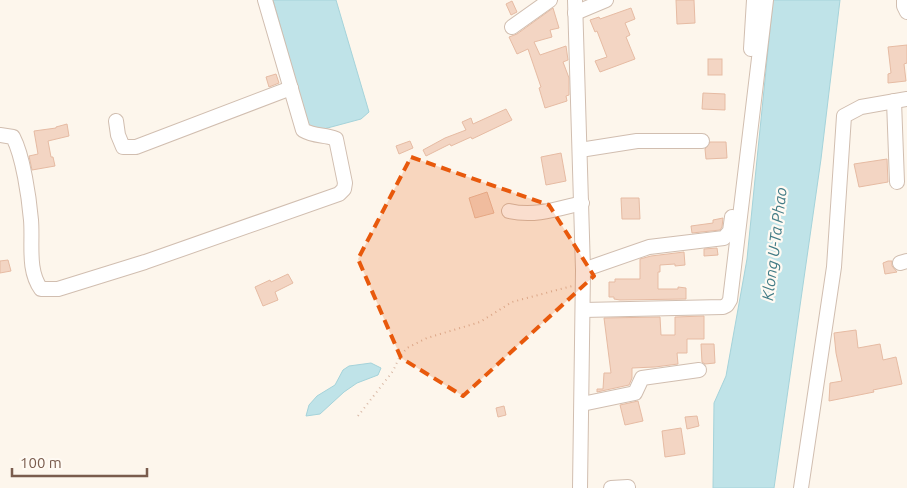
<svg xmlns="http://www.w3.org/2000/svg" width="907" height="488" viewBox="0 0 907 488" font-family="Ubuntu,sans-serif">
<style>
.water{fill:#bfe3e8;stroke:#a5d3da}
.building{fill:#f3d5c3;stroke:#e6bba3}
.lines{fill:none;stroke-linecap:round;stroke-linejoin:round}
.minor-casing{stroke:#d1beb0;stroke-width:16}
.path{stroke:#d9b8a5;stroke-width:2;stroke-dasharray:1 4;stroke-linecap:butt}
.minor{stroke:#fff;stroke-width:14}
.marked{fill:#e8590c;fill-opacity:0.2;stroke:#e8590c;stroke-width:4;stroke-dasharray:10 6;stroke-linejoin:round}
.labels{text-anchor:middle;stroke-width:4.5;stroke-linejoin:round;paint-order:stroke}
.water-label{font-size:16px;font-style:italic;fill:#437c86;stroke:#fffaf3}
</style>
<rect width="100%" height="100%" fill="#fdf6ec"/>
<g class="water">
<path d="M273 0H336L369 112 361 119 320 130 313 128 308 124Z"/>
<path d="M773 0H840L821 159 774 488H713L714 403 726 376 747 259Z"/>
<path d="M371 363 381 368 378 375 357 383 344 392 320 414 306 416 309 405 317 396 335 385 343 370 349 366Z"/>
</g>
<g class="building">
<path d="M676 0H694L695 23 677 24Z"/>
<path d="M512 1 517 12 511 15 506 4Z"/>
<path d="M553 8 559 28 550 30 552 37 534 42 540 55 566 46 568 60 563 62 569 78V95L566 96 567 101 545 108 539 88 541 87 528 49 517 54 509 37 517 34Z"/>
<path d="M631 8 635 19 625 23 630 35 626 37 635 59 600 72 595 61 607 57 597 31 595 32 590 20 599 17 600 19Z"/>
<path d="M907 45V63L904 64 906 81 888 83V74L891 73 888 47Z"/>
<rect x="708" y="59" width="14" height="16"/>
<path d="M276 74 279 83 269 87 266 77Z"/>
<path d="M703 93 725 94V110L702 109Z"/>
<path d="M506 109 512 120 472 139 471 137 451 146 450 144 426 156 423 150 445 138 466 130 462 122 471 118 473 124Z"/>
<path d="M67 124 69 136 48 141 51 157H53L55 166 32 170 29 156 38 154 34 131 56 128V127Z"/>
<path d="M410 141 413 148 399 154 396 146Z"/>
<path d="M710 142H726L727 158 706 159 705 149Z"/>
<path d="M561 153 566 181 546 185 541 157Z"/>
<path d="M887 159 888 182 859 187 854 164Z"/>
<path d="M487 192 494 213 475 218 469 198Z"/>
<path d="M621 198H639L640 219H622Z"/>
<path d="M723 218 722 227 720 230 692 233 691 226 713 223V220Z"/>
<path d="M717 248 718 255 704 256V249Z"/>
<path d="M684 252 685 265 675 266V264L660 265V272H658V289H678V287L686 288V299L620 300 614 299V297H609V282H615V279H640V259L651 256Z"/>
<path d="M8 260 11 271 0 273V261Z"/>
<path d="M888 261H892V266L897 272 885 274 883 263Z"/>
<path d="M288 274 293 283 275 292 278 300 263 306 255 287 270 280 271 282Z"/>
<path d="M704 316V339H687V353H677L678 364 655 367 632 368V378L629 385 597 392V389H603L604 373H611L604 318 660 317 661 335H675V317Z"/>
<path d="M856 330 858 348 880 344 883 360 896 357 902 384 873 390 874 392 829 401 830 383 842 381 836 353 834 333Z"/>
<path d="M701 344H714L715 363 705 364 702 362Z"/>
<path d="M638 401 643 421 625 425 620 405Z"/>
<path d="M504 406 506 415 498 417 496 408Z"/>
<path d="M697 416 699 426 687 429 685 417Z"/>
<path d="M681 428 685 454 665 457 662 431Z"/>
</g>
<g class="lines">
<g class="minor-casing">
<g id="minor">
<path d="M575 0 583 270 580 488"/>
<path d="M904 0V6L907 12"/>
<path d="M575 13 606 0"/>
<path d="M512 27 550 0"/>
<path d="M751 49 754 0"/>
<path d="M894 101 897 182"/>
<path d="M116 121 118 135 123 147H136L291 88"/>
<path d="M0 135 13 137C23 156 29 197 31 220 33 243 27 270 41 289H58L145 262 339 194 344 189 345 183 336 139C324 134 315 137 303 130L265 0"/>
<path d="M580 150 637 141H702"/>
<path d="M509 211C534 217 557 209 582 203"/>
<path d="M900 263 907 261"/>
<path d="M583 270 649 247 724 238 730 231 732 217"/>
<path d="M583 310 723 307 727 305 730 300 766 0"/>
<path d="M582 404 635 393 642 378 699 370"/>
<path d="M611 488 628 487"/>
<path d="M801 488 834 267 844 116 861 107 907 99"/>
</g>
</g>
<path class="path" d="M358 416 393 371 399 358 407 348 427 338 480 322 512 302 572 286"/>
<use href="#minor" class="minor"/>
</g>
<path class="marked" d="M411 157 549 205 594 276 463 396 401 358 358 259Z"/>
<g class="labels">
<g class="water-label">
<text transform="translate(774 244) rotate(-83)" y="6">Klong U-Ta Phao</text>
</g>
</g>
<path d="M12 468v8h135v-8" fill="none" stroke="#7a5c4d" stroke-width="2.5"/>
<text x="20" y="468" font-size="15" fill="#7a5c4d" stroke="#fffaf3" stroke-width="4" paint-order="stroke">100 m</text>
</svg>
